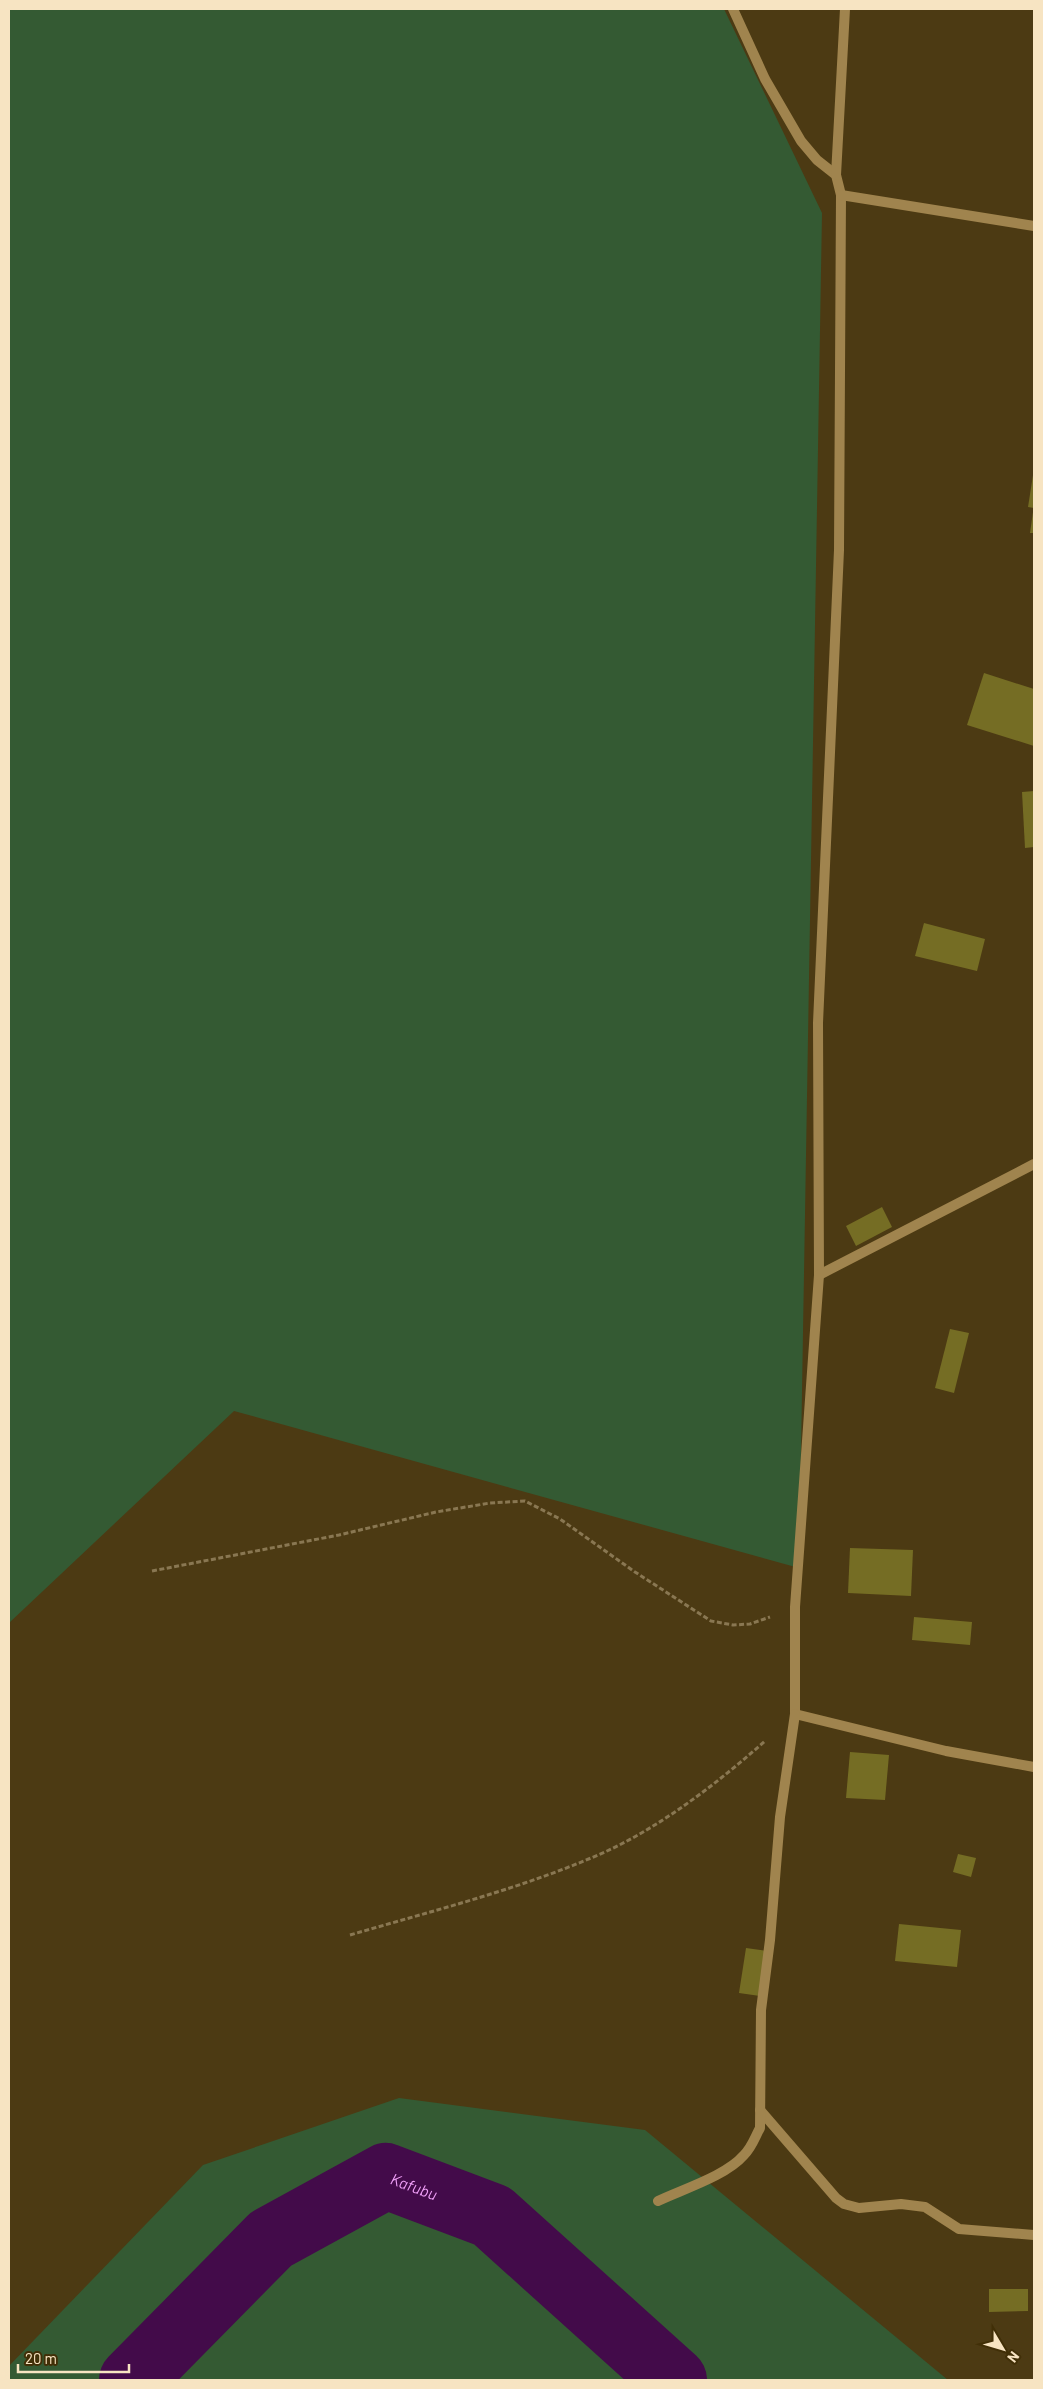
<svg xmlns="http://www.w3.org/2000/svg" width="1043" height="2389" viewBox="0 0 1043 2389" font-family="Barlow,sans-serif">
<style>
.green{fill:#345a33}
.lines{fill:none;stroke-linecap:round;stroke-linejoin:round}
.river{stroke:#430b4a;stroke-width:66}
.building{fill:#756d24}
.path{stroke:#897752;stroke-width:3;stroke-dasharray:5 2.5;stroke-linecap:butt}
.street{stroke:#a0844e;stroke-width:10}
.labels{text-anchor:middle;stroke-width:5;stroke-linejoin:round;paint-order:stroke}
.water-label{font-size:16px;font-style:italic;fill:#ee9ef6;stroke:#412f07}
</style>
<rect width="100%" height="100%" fill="#4c3a13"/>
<g class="green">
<path d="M9 9H724L822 213 799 1568 234 1411 9 1623Z"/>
<path d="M399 2098 645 2130 948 2380H9V2366L203 2165Z"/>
</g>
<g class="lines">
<path class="river" id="s1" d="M132 2380 271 2239 386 2176 492 2216 674 2380"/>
</g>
<g class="building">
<path d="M1033 475H1034V508L1028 507Z"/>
<path d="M1033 512H1034V533H1030Z"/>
<path d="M984 673 1034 689V746L967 725Z"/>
<path d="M1034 791V847L1025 848 1022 792Z"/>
<path d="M924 923 985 939 977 971 915 956Z"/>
<path d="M882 1207 892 1227 856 1246 846 1226Z"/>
<path d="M950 1329 969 1333 954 1393 935 1388Z"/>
<path d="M850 1548 913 1550 911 1596 848 1593Z"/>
<path d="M914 1617 972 1622 970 1645 912 1640Z"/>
<path d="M850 1752 889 1755 885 1800 846 1798Z"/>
<path d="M958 1854 976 1858 971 1877 953 1872Z"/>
<path d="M899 1924 961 1930 957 1967 895 1961Z"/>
<path d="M746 1948 767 1951 760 1996 739 1993Z"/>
<path d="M989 2289H1028V2311L989 2312Z"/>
</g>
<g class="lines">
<g class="path">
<path d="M152 1571 339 1535 436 1512 490 1503 525 1501 560 1519 635 1572 711 1621 733 1625 750 1624 770 1617"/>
<path d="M350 1935C435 1910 525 1888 607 1851 663 1825 719 1782 765 1741"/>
</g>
<g class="street">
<path d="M733 9 765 79 801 141 817 160 836 175 841 195 839 550 818 1023 819 1275 795 1607V1714L946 1751 1034 1767"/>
<path d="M836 175 845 9"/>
<path d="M841 195 1034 226"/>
<path d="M819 1275 1034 1164"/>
<path d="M760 2110 836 2198 844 2204 859 2208 901 2204 925 2207 959 2229 1034 2235"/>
<path d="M658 2201C683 2189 726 2176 744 2155 752 2147 755 2137 760 2128L761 2010 770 1940 780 1817 795 1714"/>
</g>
</g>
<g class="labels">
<g class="water-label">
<text dy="6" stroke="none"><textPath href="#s1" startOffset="359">Kafubu</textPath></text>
</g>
</g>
<rect width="1043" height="2389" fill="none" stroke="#f7e4c2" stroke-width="20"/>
<g transform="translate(1003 2349) rotate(128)" stroke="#412f07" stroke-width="4" paint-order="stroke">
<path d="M0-4L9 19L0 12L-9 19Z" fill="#f7e4c2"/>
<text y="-8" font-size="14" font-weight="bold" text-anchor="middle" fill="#f7e4c2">N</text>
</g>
<path d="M18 2364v8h111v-8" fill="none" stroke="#f7e4c2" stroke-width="2.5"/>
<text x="25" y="2364" font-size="15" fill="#f7e4c2" stroke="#412f07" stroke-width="4" paint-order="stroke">20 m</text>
</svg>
